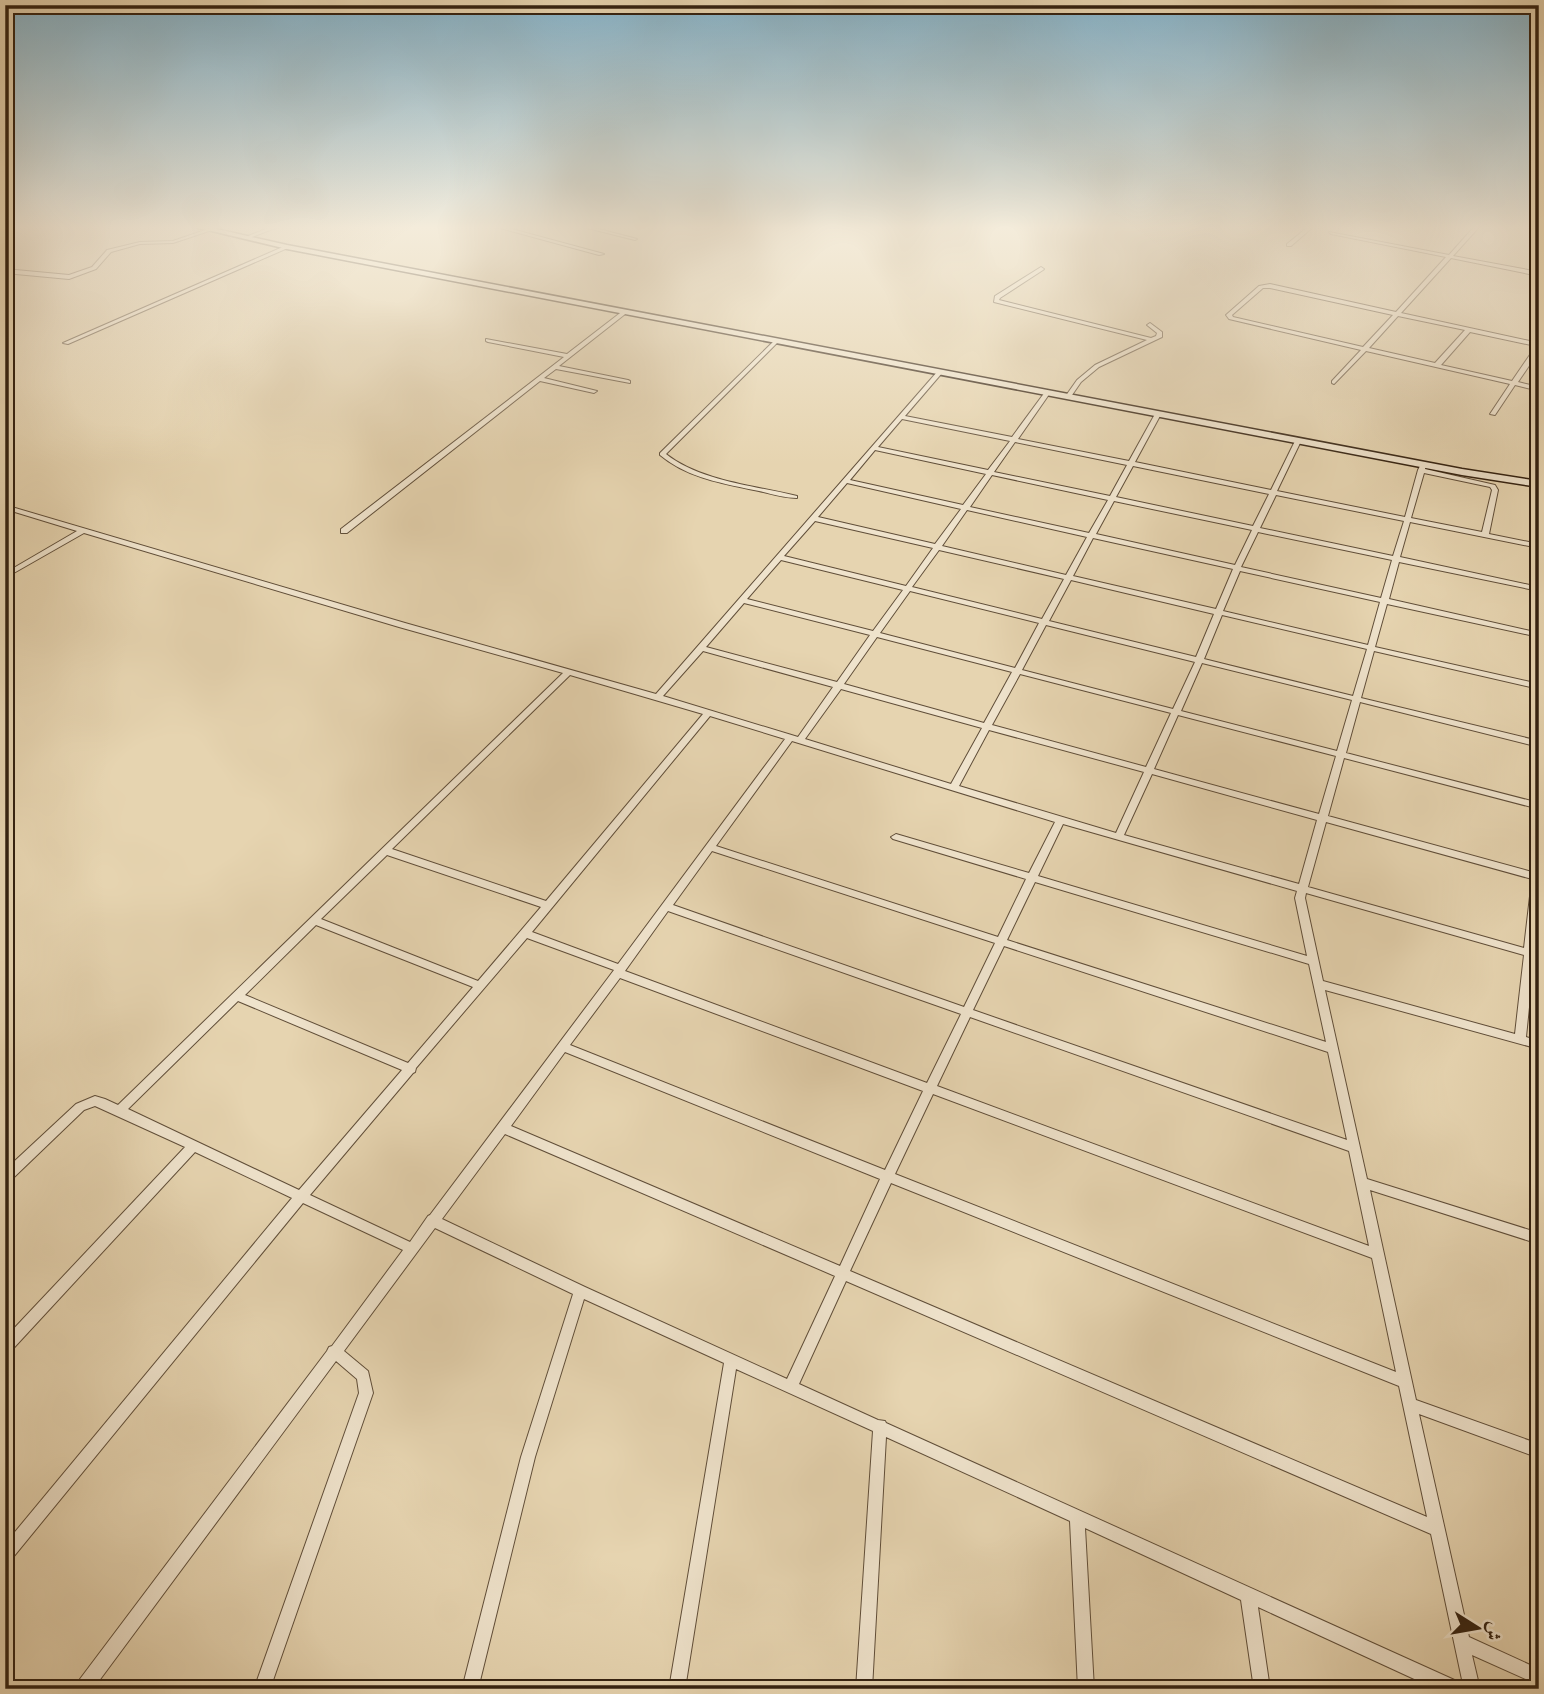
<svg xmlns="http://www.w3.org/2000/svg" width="1544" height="1694" viewBox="0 0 1544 1694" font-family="'IM FELL Double Pica',Amiri,serif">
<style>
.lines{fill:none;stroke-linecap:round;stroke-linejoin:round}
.street-casing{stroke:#604e39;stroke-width:2}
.secondary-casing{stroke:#342211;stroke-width:3}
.street{fill:#efe3cc;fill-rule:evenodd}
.secondary{fill:#efe3cc;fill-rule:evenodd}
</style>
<rect width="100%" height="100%" fill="#e6d4b0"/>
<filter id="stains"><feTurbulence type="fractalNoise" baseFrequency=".00286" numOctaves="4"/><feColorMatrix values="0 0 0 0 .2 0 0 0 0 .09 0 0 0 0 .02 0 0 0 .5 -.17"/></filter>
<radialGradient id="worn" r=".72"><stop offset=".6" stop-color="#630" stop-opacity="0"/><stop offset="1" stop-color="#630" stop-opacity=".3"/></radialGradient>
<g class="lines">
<g class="street-casing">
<g id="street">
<path d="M13 227H20L5 232V229Z"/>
<path d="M271 227H278L247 239 243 238Z"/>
<path d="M496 227H504L604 254 599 255Z"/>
<path d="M583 227H591L637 239 635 240Z"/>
<path d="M1308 227H1313L1291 246H1287V244Z"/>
<path d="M1474 227H1479L1453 256 1539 272V276L1451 258 1401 313 1539 343V351L1518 382 1539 387V391L1515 385 1495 415 1490 414 1510 384 1366 351 1334 384 1332 383V381L1361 350 1229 319 1226 315 1259 286 1270 284 1396 312 1446 257 1331 234 1329 232 1449 255ZM1263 288H1270L1393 315 1363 347 1233 317 1232 315ZM1398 316 1465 330 1435 363 1369 348ZM1470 332 1536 346 1512 381 1441 365Z"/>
<path d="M208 229 212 230 173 243 140 244 111 252 96 269 69 279 5 273V269L69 275 92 267 107 250 140 242 173 241Z"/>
<path d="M285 246 290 247 68 344 63 343Z"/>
<path d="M1041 267 1044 269 1043 270 1000 298 999 300 1151 338 1156 336 1157 333 1147 325 1150 323 1162 332V337L1099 367 1081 382 1070 398H1066L1065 397 1077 380 1095 365 1147 340 994 302 995 296Z"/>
<path d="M624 310 629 311 559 366 628 380 630 381V383L556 369 544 378 597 391 594 393 540 381 347 533H341V529L564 357 488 342 486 341V339L567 354Z"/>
<path d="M776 339 778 340V342L666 454C700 481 756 486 797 496V498C785 498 771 494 759 491 725 484 687 478 660 455V453Z"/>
<path d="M937 372 942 373 905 416 1012 437 1045 392 1047 391 1050 393 1018 439 1129 461 1155 414 1158 412 1161 414 1135 462 1271 490 1295 441 1298 439 1301 441 1277 491 1405 517 1418 470 1421 464 1423 463 1426 465 1425 469 1495 485 1498 490 1489 534 1539 544V548L1410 522 1400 557 1539 587V591L1399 562 1389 599 1539 633V637L1387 604 1375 647 1539 684V689L1374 651 1361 698 1539 741V747L1360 702 1346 753 1539 803V809L1344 758 1328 816 1532 872 1534 857 1539 854V908L1526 1037 1539 1041V1049L1325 990 1367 1179 1539 1233V1244L1370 1190 1416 1400 1539 1444V1458L1419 1414 1469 1637 1539 1669V1685L1472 1655 1480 1689H1464L1431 1534 846 1281 799 1384 878 1420 885 1421 886 1423 1461 1683 1463 1689H1436L1258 1607 1270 1689H1254L1241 1600 1085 1528 1094 1689H1078L1070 1521 886 1437 872 1689H856L873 1431 736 1369 685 1689H669L724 1363 584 1299 535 1457 478 1689H462L521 1457 573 1294 435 1228 344 1351 368 1371 373 1393 270 1689H254L359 1393 357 1379 336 1361 93 1689H75L77 1683 327 1351 329 1347 332 1346 403 1250 303 1203 10 1561 5 1563V1544L292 1198 195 1152 10 1352 5 1354V1338L185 1147 95 1106 84 1110 9 1182 5 1183V1170L76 1104 95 1096 105 1099 118 1105 563 673 399 627 84 533 5 578V573L77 531 5 509V505L405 623 656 694ZM902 419 1010 441 988 470 878 447ZM1015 442 1127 465 1110 496 994 472ZM875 450 986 474 963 505 850 480ZM1133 466 1269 494 1253 526 1116 497ZM1424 473 1490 487 1492 490 1482 532 1411 518ZM992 475 1108 500 1089 533 970 507ZM847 483 961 509 935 544 818 517ZM1276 495 1404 521 1393 556 1260 528ZM1114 501 1252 530 1235 565 1096 534ZM967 510 1087 537 1066 575 942 546ZM815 521 933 548 906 586 784 556ZM1258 532 1392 560 1381 598 1241 567ZM1093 538 1233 569 1216 609 1073 576ZM939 550 1064 579 1042 619 912 587ZM781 560 903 590 873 631 747 599ZM1240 571 1380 602 1368 645 1223 611ZM1071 580 1214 614 1196 657 1049 621ZM910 591 1039 623 1015 668 880 633ZM744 603 870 635 837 682 706 647ZM1222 615 1367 649 1353 696 1204 659ZM1046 625 1195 662 1173 709 1022 670ZM877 637 1012 672 984 723 844 684ZM703 651 833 687 798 737 663 696ZM1202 663 1352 700 1337 751 1181 711ZM1020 674 1171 713 1146 767 992 725ZM570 675 703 714 546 901 392 849ZM841 689 982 728 951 784 805 739ZM1178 715 1336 756 1319 814 1154 769ZM710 716 785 739 618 964 532 932ZM989 730 1144 772 1116 833 959 786ZM792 741 1055 822 1029 873 896 834 891 837 893 839 1026 879 998 937 716 846ZM1152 774 1317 820 1299 884 1124 835ZM1326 822 1532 879 1524 948 1308 887ZM1063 824 1297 891 1295 898 1307 956 1038 876ZM712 851 995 943 964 1007 673 905ZM387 855 541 907 478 981 321 919ZM1035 882 1309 964 1326 1042 1007 940ZM1306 893 1524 955 1515 1034 1323 981 1305 898ZM668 911 961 1014 927 1083 625 971ZM316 925 473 987 408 1063 245 995ZM527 938 614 970 430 1215 428 1216 410 1242 310 1195 413 1073 415 1072 416 1068ZM1004 946 1328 1052 1347 1140 973 1010ZM620 978 923 1091 885 1170 570 1045ZM238 1001 402 1070 299 1190 128 1109ZM970 1017 1349 1151 1369 1246 937 1086ZM565 1052 880 1179 840 1266 511 1126ZM933 1094 1372 1258 1396 1372 895 1174ZM505 1134 835 1276 787 1379 585 1287 442 1219ZM891 1183 1399 1386 1427 1517 850 1271Z"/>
</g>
</g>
<g class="secondary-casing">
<path id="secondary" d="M195 227H208L287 245 1462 469 1539 481V487L1462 475 287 249Z"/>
</g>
<use href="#street" class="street"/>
<use href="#secondary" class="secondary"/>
</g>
<linearGradient id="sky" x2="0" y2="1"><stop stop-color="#87b6ce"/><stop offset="0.49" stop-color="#f4ecdb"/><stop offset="1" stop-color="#f4ecdb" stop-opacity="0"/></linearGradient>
<rect width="1544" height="464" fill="url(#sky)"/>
<rect width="1544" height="1694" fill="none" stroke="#e6d4b0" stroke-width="28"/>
<rect x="7" y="7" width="1530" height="1680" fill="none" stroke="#342211" stroke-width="3.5"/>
<rect x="14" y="14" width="1516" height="1666" fill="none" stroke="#342211" stroke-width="2"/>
<g transform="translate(1478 1628) rotate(101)" stroke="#efe3cc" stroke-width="5" paint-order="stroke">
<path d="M0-5L12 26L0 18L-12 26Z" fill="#342211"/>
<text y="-10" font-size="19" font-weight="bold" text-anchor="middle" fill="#342211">ش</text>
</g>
<rect width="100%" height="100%" filter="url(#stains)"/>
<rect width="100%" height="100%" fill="url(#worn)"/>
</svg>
